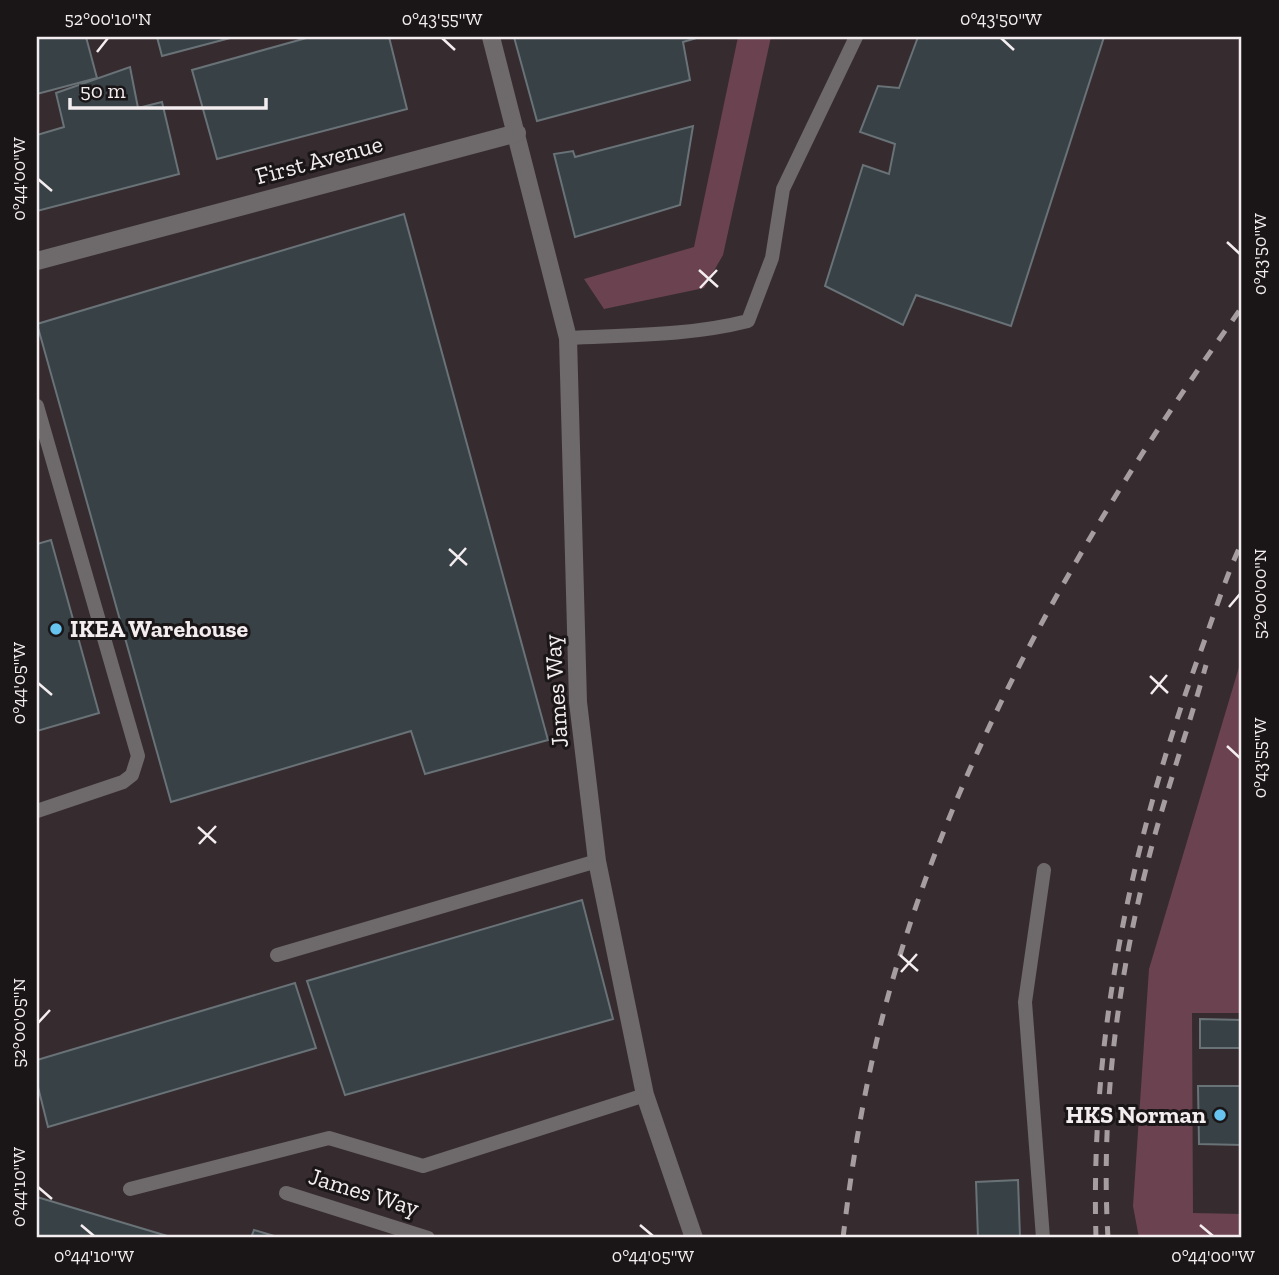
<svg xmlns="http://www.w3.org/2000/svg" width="1279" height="1275" viewBox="0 0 1279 1275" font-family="'Zilla Slab',serif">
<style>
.green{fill:#6b424f}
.building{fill:#384146;stroke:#687277;stroke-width:2}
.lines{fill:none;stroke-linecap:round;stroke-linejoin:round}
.service{stroke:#6e696a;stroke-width:14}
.minor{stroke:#6e696a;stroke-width:18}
.rail{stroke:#a59d9f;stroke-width:5;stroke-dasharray:12 12;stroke-linecap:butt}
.ticks{fill:none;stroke:#f4edef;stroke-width:2.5}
.poi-dot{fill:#66c4ef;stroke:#1a1617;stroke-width:2.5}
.labels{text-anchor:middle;stroke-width:6;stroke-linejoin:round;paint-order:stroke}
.street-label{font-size:24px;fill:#f4edef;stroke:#1a1617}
.poi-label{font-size:24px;font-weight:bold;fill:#f4edef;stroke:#1a1617;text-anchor:start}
.neatline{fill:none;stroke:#f4edef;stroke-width:2.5}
.ticks-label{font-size:18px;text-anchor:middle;fill:#f4edef}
</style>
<rect width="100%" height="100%" fill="#362c2f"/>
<g class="green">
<path d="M738 37H771L723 255 704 288 604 309 584 279 694 247Z"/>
<path d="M1242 657V1013H1192L1193 1213 1242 1214V1238H1139L1133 1206 1149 969Z"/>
</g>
<g class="building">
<path d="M37 37H86L97 78 37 94Z"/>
<path d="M157 37H234L162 56Z"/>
<path d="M310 37H389L407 109 217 159 192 70Z"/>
<path d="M514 37H700L683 42 690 80 537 121Z"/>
<path d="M918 37H1104L1011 326 916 295 903 325 825 286 863 165 889 174 895 144 860 132 878 86 899 88Z"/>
<path d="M130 67 138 108 162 102 179 174 37 211V135L64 127 56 93Z"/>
<path d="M693 126 680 205 575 237 554 154 573 151 575 157Z"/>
<path d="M404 214 548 740 425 774 411 731 171 802 37 324Z"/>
<path d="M51 540 99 713 37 731V544Z"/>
<path d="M582 900 613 1019 345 1095 307 981Z"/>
<path d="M295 983 316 1048 48 1127 37 1083V1060Z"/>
<path d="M1200 1019 1242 1020V1048H1200Z"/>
<path d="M1198 1086H1242V1145L1199 1144Z"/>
<path d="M1018 1180 1020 1238H978L976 1182Z"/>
<path d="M37 1197 174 1238H37Z"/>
<path d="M254 1230 281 1238H251Z"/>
</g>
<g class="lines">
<g class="service">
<path d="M568 338C627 335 689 336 748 321L772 258 783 189 856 37"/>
<path d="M37 406 138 756 132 775 123 782 37 811"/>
<path d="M277 955 597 861"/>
<path d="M130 1189 329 1138 423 1166 645 1095"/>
<path d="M286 1193 428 1238"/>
<path d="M1043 1238 1025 1002 1044 870"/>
</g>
<g class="minor">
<path d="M491 37 568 338 578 702 597 861 645 1095 694 1238"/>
<path d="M37 261 517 133"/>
</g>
<g class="rail">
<path d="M843 1238C853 1154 867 1071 890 989 961 739 1092 517 1242 307"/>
<path d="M1096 1238C1090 1040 1130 847 1197 661 1212 622 1224 580 1242 542"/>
<path d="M1108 1238C1100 1105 1119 967 1154 838 1170 780 1190 723 1206 665"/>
</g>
</g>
<path class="ticks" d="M442 38 455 50M1001 38 1014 50M97 52 108 38M38 179 52 191M1227 242 1240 254M699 270 718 287M700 288 717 270M449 549 467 565M450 566 466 548M1229 607 1240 594M1150 676 1168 693M38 683 52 695M1151 694 1167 675M1227 746 1240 758M198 827 216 843M199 844 216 826M900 955 918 971M901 972 917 954M38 1023 50 1010M38 1187 52 1199M81 1225 94 1236M640 1225 653 1236M1200 1225 1213 1236"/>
<g class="poi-dot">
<circle cx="56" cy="629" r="7"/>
<circle cx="1220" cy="1115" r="7"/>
</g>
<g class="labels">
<g class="street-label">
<text transform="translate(319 160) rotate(-15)" y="8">First Avenue</text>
<text transform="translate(556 691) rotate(-94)" y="8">James Way</text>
<text transform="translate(364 1192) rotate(17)" y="8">James Way</text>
</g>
<g class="poi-label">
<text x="70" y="637">IKEA Warehouse</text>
<text x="1206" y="1123" text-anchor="end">HKS Norman</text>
</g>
</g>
<rect width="1279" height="1275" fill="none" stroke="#1a1617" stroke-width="77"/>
<path d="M70 98v10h196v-10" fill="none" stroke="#f4edef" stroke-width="3.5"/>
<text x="80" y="98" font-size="21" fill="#f4edef" stroke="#1a1617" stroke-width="5" paint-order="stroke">50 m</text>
<rect x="38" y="38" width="1202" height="1198" class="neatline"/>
<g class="ticks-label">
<text x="108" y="25">52°00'10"N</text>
<text x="442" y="25">0°43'55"W</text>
<text x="1001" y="25">0°43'50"W</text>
<text transform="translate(19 179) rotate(-90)" y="6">0°44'00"W</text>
<text transform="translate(1260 254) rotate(-90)" y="6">0°43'50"W</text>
<text transform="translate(1260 594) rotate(-90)" y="6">52°00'00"N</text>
<text transform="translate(19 683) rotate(-90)" y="6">0°44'05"W</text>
<text transform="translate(1260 758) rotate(-90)" y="6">0°43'55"W</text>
<text transform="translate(19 1023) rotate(-90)" y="6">52°00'05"N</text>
<text transform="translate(19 1187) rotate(-90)" y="6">0°44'10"W</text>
<text x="94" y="1262">0°44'10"W</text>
<text x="653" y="1262">0°44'05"W</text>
<text x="1213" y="1262">0°44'00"W</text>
</g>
</svg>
